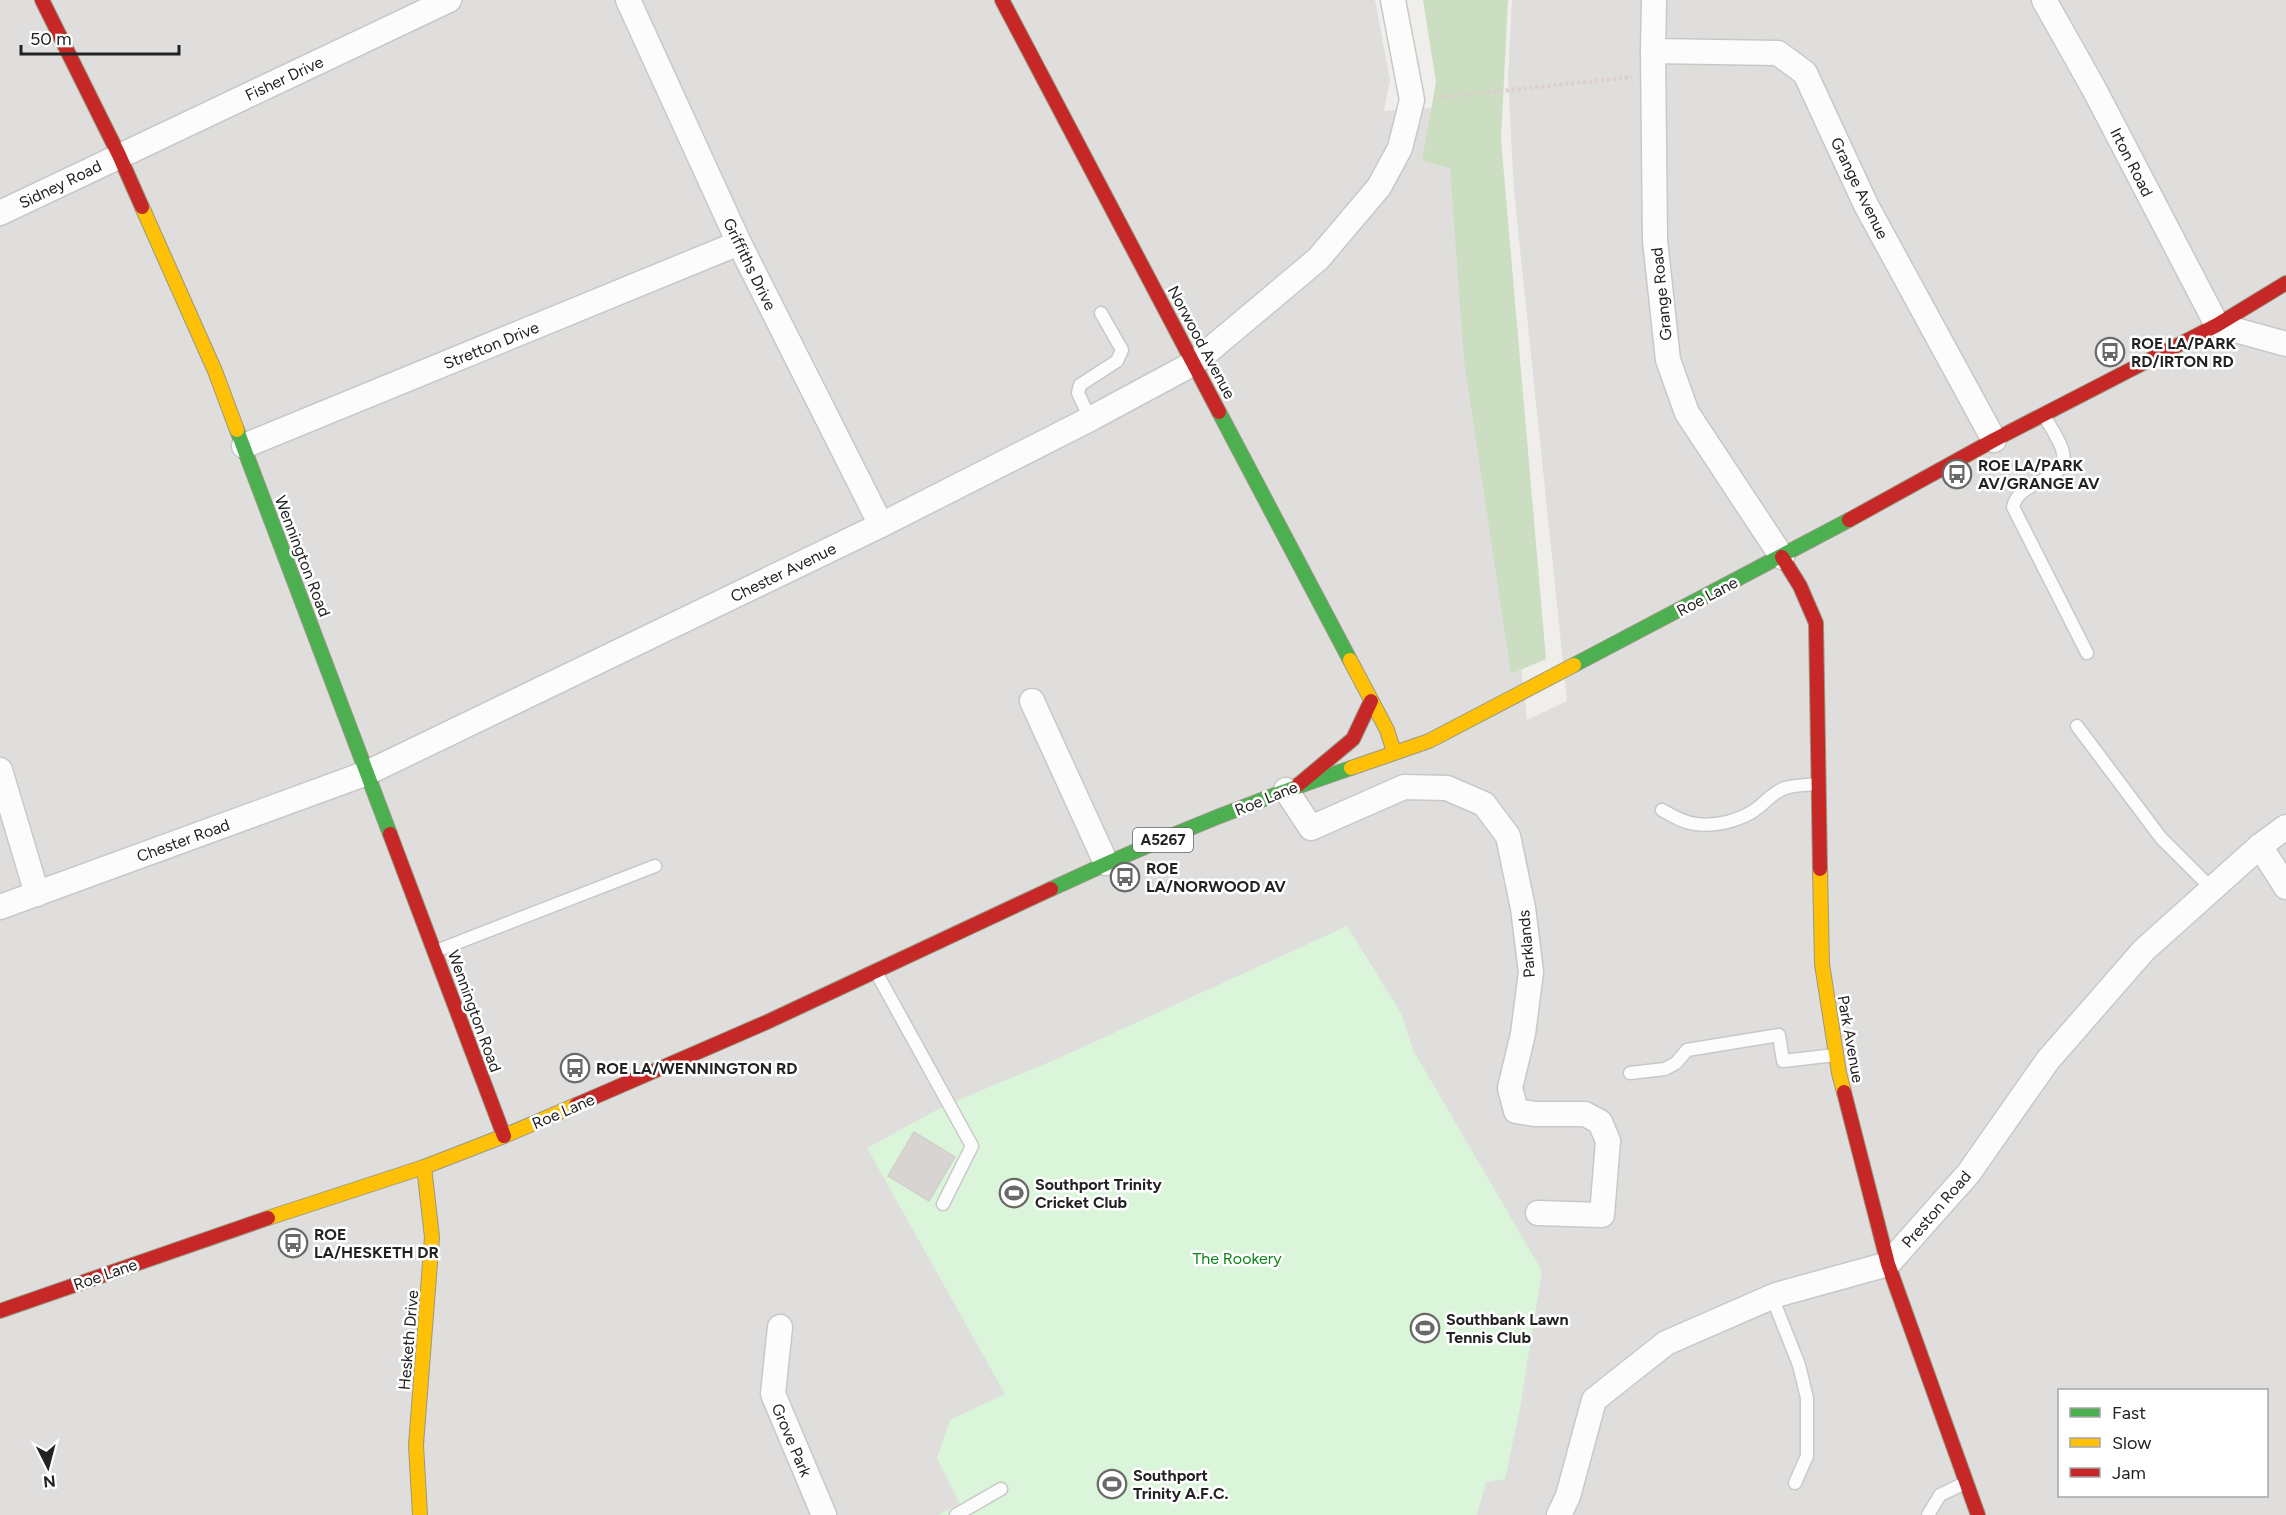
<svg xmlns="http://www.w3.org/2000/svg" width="2286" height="1515" viewBox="0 0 2286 1515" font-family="Figtree,sans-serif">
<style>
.residential{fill:#dfdedc;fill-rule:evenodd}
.forest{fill:#cbdec1}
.park{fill:#daf5da}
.building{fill:#d7d4d2;stroke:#d3d0cc;stroke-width:1.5}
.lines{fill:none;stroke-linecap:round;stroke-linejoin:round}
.lane-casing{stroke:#c9c8c7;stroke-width:15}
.street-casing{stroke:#c9c8c7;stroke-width:27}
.fast-casing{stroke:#999a82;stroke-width:16}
.slow-casing{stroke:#999a82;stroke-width:16}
.jam-casing{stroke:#999a82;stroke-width:16}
.path{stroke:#dccecd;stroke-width:4;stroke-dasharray:3 3;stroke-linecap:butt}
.lane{stroke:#fdfcfc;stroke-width:12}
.street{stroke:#fdfcfc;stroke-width:24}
.fast{stroke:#4caf50;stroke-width:14}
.slow{stroke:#ffc107;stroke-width:14}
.jam{stroke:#c62828;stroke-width:14}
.labels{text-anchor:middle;stroke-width:5;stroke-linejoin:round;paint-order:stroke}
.shield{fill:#fff;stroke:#646464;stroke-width:1.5}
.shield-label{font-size:15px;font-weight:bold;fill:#222}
.street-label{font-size:16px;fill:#222;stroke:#fff}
.poi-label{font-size:16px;font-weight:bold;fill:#222;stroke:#fff;text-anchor:start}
.park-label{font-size:16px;fill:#0c8416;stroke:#fff}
</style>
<rect width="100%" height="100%" fill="#f0eeeb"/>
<path class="residential" d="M0 0H1375L1390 80 1384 111 1460 106 1527 720 1567 701 1514 191 1508 77 1512 0H2286V1515H0ZM2060 1390H2266V1496H2060Z"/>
<path class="forest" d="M1423 0H1508L1501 140 1546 659 1511 674 1464 360 1450 168 1422 161 1436 82Z"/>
<path class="park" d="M1347 926 1401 1013 1413 1050 1542 1271 1520 1408 1505 1479 1486 1482 1477 1515H938L960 1504 937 1458 950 1420 1005 1394 867 1148 942 1107 1061 1057Z"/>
<path class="building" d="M914 1132 955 1157 929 1201 888 1176Z"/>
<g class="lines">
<g class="lane-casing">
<g id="lane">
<path d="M2044 416C2050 426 2058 437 2062 449 2073 484 2020 476 2013 507L2087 653"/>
<path d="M1090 419 1078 393 1080 385 1117 361 1122 350 1101 313"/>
<path d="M2077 726 2161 838 2212 889"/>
<path d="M1662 810C1673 816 1684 823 1696 824 1716 827 1743 820 1759 807 1767 800 1774 792 1785 788 1795 785 1807 785 1818 784"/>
<path d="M436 951 655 866"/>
<path d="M876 972 972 1146 943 1204"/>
<path d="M1630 1073 1665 1069 1676 1063 1687 1050 1779 1035 1783 1061 1835 1055"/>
<path d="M1772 1297 1799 1365 1807 1398V1456L1795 1483"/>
<path d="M956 1515 1001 1489"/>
<path d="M1928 1515 1940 1495 1965 1483"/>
</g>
</g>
<g class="street-casing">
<g id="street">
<path d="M628 0 739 243 881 525"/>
<path d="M1654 0 1653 51 1655 240 1668 360 1687 413 1782 557"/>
<path d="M2044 0 2093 87 2217 325 2286 344"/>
<path d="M1653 51 1778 53 1805 73 1866 205 1994 440"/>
<path d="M0 213 449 0"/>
<path d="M244 446 739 243"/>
<path d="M1032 701 1106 863"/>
<path d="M0 770 37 894"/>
<path d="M1286 790 1311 828 1404 787 1447 788 1484 804 1508 836 1523 908 1531 972 1523 1034 1510 1088 1516 1111 1535 1114H1585L1600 1122 1608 1141 1602 1215 1538 1213"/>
<path d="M2260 846 2286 887"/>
<path d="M0 907 367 773 881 525 1090 419 1194 363 1318 259 1379 187 1400 148 1412 100 1393 0"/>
<path d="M780 1327 773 1394 824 1515"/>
<path d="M1559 1515 1568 1496 1594 1400 1666 1343 1776 1295 1888 1264 1968 1174 2048 1060 2144 950 2260 846 2286 827"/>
</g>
</g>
<g class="fast-casing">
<g id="fast">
<path d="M1219 412 1350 660"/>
<path d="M237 430 390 834"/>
<path d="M1574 665 1849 520"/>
<path d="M1051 889C1149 843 1250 802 1351 768"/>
</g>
</g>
<g class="slow-casing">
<g id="slow">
<path d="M142 207 215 371 237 430"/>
<path d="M1350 660 1387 730 1394 752"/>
<path d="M1351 768 1429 741 1574 665"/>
<path d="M1820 869 1822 964 1839 1073 1844 1092"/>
<path d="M268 1218 424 1167 504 1136 576 1105"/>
<path d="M420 1515 416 1445 432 1237 424 1167"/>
</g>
</g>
<g class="jam-casing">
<g id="jam">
<path d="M42 0 119 155 142 207"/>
<path d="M1002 0 1219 412"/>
<path d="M1849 520 1994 440 2217 325 2286 283"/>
<path d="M1782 557 1800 586 1816 623 1820 869"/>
<path d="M1298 785 1353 739 1371 701"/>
<path d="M390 834 504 1136"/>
<path d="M1844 1092 1888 1264 1978 1515"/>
<path d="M576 1105 767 1022 1051 889"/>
<path d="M0 1311 268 1218"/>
</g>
</g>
<path class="path" d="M1434 98 1632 77"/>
<use href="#lane" class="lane"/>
<use href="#street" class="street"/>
<use href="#fast" class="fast"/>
<use href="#slow" class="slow"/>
<use href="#jam" class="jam"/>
</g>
<defs>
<g id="bus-ring" transform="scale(1.5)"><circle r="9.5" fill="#fff" stroke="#6a6968" stroke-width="1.5"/><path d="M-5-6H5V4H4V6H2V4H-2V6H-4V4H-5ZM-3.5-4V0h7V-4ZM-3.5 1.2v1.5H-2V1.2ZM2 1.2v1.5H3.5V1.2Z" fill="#6a6968"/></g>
<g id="stadium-ring" transform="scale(1.5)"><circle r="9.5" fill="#fff" stroke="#6a6968" stroke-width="1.5"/><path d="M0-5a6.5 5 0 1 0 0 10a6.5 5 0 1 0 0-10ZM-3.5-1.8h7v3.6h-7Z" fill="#6a6968"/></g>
</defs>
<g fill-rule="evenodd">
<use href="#bus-ring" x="2110" y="352"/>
<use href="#bus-ring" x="1957" y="474"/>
<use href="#bus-ring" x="1125" y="877"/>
<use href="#bus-ring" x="575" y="1068"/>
<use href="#stadium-ring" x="1014" y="1193"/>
<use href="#bus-ring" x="293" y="1243"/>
<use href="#stadium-ring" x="1425" y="1328"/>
<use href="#stadium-ring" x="1112" y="1484"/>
</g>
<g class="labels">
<rect class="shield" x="1133" y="828" width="60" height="24" rx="4.5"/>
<g class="shield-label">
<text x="1163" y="845">A5267</text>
</g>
<g class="street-label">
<text transform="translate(284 78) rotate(-25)" y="6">Fisher Drive</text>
<text transform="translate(2132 162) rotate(63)" y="6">Irton Road</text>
<text transform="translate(60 184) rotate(-26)" y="6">Sidney Road</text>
<text transform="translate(1860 188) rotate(64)" y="6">Grange Avenue</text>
<text transform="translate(750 264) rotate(64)" y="6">Griffiths Drive</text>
<text transform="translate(1661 294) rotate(-96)" y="6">Grange Road</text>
<text transform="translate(1202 342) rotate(62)" y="6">Norwood Avenue</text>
<text transform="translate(491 345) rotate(-22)" y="6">Stretton Drive</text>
<text transform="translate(303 556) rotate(69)" y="6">Wennington Road</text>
<text transform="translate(783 572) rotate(-26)" y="6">Chester Avenue</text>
<text transform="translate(1707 596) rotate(-28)" y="6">Roe Lane</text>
<text transform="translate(1266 798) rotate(-22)" y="6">Roe Lane</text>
<text transform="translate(183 840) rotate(-20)" y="6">Chester Road</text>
<text transform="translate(1526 944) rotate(-95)" y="6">Parklands</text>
<text transform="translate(475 1011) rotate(70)" y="6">Wennington Road</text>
<text transform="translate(1851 1039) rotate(80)" y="6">Park Avenue</text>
<text transform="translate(563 1111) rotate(-23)" y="6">Roe Lane</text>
<text transform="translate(1936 1209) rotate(-49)" y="6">Preston Road</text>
<text transform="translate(105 1274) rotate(-19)" y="6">Roe Lane</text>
<text transform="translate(408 1340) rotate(-85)" y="6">Hesketh Drive</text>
<text transform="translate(792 1440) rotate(67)" y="6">Grove Park</text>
</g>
<g class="poi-label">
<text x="2131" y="349">ROE LA/PARK<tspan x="2131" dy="18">RD/IRTON RD</tspan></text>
<text x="1978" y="471">ROE LA/PARK<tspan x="1978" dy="18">AV/GRANGE AV</tspan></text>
<text x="1146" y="874">ROE<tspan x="1146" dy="18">LA/NORWOOD AV</tspan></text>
<text x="596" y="1074">ROE LA/WENNINGTON RD</text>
<text x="1035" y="1190">Southport Trinity<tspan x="1035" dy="18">Cricket Club</tspan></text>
<text x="314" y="1240">ROE<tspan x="314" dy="18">LA/HESKETH DR</tspan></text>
<text x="1446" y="1325">Southbank Lawn<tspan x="1446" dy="18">Tennis Club</tspan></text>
<text x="1133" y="1481">Southport<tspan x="1133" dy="18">Trinity A.F.C.</tspan></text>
</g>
<g class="park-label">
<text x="1237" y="1264">The Rookery</text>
</g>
</g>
<rect x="2058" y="1389" width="210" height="108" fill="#ffffff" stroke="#a7a7a7" stroke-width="1.5"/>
<rect x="2070" y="1408" width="30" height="9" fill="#4caf50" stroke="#a7a7a7" stroke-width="1.5"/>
<text x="2112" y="1419" font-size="18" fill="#222222">Fast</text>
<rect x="2070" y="1438" width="30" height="9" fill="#ffc107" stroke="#a7a7a7" stroke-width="1.5"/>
<text x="2112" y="1449" font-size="18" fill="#222222">Slow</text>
<rect x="2070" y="1468" width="30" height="9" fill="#c62828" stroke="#a7a7a7" stroke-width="1.5"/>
<text x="2112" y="1479" font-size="18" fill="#222222">Jam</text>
<g transform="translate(48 1467) rotate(174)" stroke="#ffffff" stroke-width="4.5" paint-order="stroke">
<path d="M0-4.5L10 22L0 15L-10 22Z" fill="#222222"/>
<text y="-9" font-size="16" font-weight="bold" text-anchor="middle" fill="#222222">N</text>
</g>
<path d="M21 45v9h158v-9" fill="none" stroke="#222222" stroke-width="3"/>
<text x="30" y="45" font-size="18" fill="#222222" stroke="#ffffff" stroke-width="4.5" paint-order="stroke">50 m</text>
</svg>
